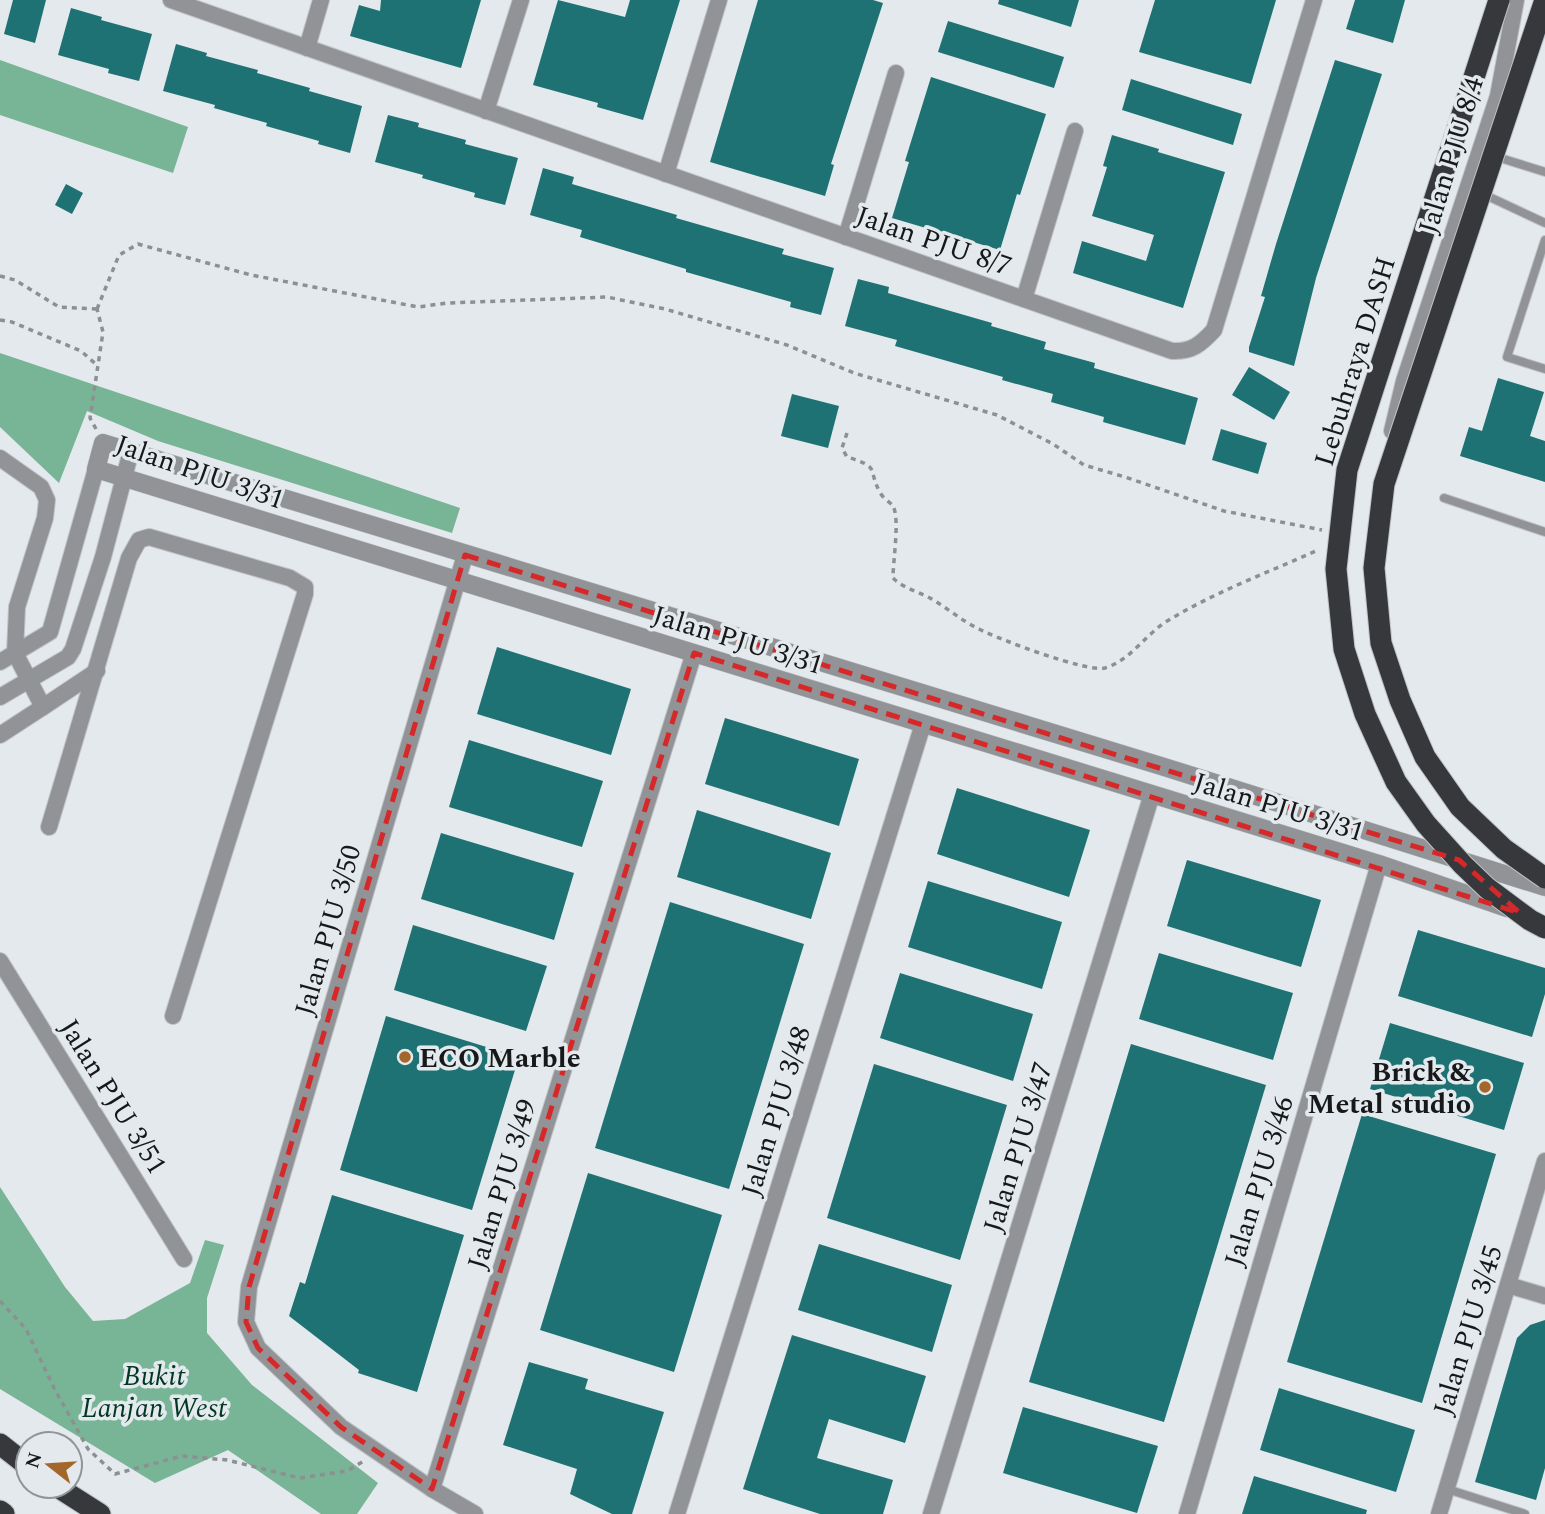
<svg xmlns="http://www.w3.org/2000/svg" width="1545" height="1514" viewBox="0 0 1545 1514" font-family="Spectral,serif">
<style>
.forest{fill:#78b496}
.building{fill:#1f7273}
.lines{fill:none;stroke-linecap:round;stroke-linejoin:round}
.service-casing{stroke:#bec3c6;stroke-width:10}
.minor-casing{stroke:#bec3c6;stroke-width:18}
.tertiary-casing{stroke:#bec3c6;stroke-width:19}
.motorway-casing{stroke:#bec3c6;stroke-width:23}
.path{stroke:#8c9092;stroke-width:3.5;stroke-dasharray:5 5;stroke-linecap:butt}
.service{stroke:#929396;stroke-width:8}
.minor{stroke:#929396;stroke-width:16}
.tertiary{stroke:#929396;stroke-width:18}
.motorway{stroke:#36383c;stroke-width:21}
.motorway-bridge-casing{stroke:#bec3c6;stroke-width:23;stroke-linecap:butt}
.motorway-bridge{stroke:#36383c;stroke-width:21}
.marked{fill:none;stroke:#d62828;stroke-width:5;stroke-dasharray:14 9;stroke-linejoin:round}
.poi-dot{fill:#a3662b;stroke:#e3e9ec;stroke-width:2.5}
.labels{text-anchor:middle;stroke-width:7;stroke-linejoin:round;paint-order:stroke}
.street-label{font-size:28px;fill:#161819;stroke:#e3e9ec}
.poi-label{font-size:28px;font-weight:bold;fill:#161819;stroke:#e3e9ec;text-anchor:start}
.park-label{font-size:28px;font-style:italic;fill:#023723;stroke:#e3e9ec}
</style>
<rect width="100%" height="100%" fill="#e3e9ec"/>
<g class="forest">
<path d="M0 60 188 127 173 173 0 115Z"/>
<path d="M0 353 460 508 452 533 158 441 87 411 59 483 0 427Z"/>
<path d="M0 1187 65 1287 93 1321 125 1319 190 1283 205 1240 224 1245 207 1298V1333L252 1385 378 1483 357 1514H321L228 1450 155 1483 0 1389Z"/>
</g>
<g class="building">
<path d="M13 0H46L35 43 4 34Z"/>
<path d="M381 0H481L461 68 350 36 359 5 380 11Z"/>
<path d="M558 0 625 17 630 0H680L643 120 597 107 598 103 533 85Z"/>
<path d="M758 0H873L883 3 831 164 834 165 825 196 710 162Z"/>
<path d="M999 0H1079L1071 27 998 4Z"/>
<path d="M1155 0H1276L1251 84 1139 52Z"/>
<path d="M1355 0H1405L1393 43 1346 29Z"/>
<path d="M71 8 102 17 101 20 152 34 139 81 108 73 109 69 58 55Z"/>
<path d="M948 21 1064 57 1054 88 938 52Z"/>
<path d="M176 44 207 53 206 56 258 70 257 73 310 88 309 91 362 106 350 153 318 144 319 141 266 126 267 123 214 108 215 105 163 91Z"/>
<path d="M1335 60 1382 74 1316 278 1294 366 1249 352V347L1265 297 1261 296 1276 244Z"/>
<path d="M931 77 1046 114 1020 195 1017 194 1000 250 892 218 909 162 905 161Z"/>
<path d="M1131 79 1242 114 1233 145 1122 110Z"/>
<path d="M388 115 419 123 418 127 466 140 465 144 518 158 505 205 474 197 475 193 422 178 423 175 375 162Z"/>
<path d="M1112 135 1159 149 1158 152 1225 172 1183 308 1073 273 1082 241 1146 261 1154 235 1092 216 1107 167 1103 166Z"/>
<path d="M543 168 574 177 572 184 677 215 676 218 784 249 782 254 834 268 821 315 790 307 791 302 686 272V269L580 237 582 230 530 215Z"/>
<path d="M66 184 83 193 72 214 55 205Z"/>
<path d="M858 279 889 287 888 293 992 323 991 326 1046 342 1044 349 1095 363 1094 368 1198 398 1185 445 1103 422 1104 417 1051 402 1053 394 1002 380 1003 377 895 346 897 340 845 326Z"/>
<path d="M1249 367 1290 392 1274 420 1232 395Z"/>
<path d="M1498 378 1544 392 1530 436 1545 441V482L1460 456 1469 427 1482 431Z"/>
<path d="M792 394 839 406 828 448 781 436Z"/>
<path d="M1221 429 1267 443 1258 474 1212 460Z"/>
<path d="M497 647 631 689 611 755 477 714Z"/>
<path d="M725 718 859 759 839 826 705 784Z"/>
<path d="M469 740 603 781 582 847 449 807Z"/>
<path d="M957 788 1090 830 1069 897 937 854Z"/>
<path d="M697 810 831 853 811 919 677 877Z"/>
<path d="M441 833 574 873 554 940 421 899Z"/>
<path d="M1187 860 1321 900 1301 967 1167 926Z"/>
<path d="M928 881 1062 922 1042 989 908 947Z"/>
<path d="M670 902 804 944 729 1189 595 1148Z"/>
<path d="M413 925 547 966 526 1031 394 990Z"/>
<path d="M1418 930 1545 968V994L1532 1037 1398 996Z"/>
<path d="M1159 953 1293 993 1273 1060 1139 1019Z"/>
<path d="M900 973 1033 1014 1013 1081 880 1038Z"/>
<path d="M386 1016 519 1057 472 1210 340 1170Z"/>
<path d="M1390 1023 1524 1063 1504 1130 1370 1089Z"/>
<path d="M1131 1044 1266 1085 1164 1422 1029 1382Z"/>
<path d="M874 1064 1007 1105 960 1260 827 1218Z"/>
<path d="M1362 1114 1496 1154 1422 1403 1287 1362Z"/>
<path d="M588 1173 722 1215 674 1372 540 1330Z"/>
<path d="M332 1195 464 1235 417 1392 358 1373 359 1370 289 1316 300 1282 305 1284Z"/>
<path d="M819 1244 952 1285 932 1352 798 1310Z"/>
<path d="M1545 1320V1468L1536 1500 1475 1482 1517 1338 1530 1325Z"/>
<path d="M792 1335 926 1376 905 1443 829 1419 817 1458 893 1480 883 1514H820L743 1489Z"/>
<path d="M529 1362 588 1379 585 1389 664 1412 632 1514H612L570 1494 577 1469 503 1445Z"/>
<path d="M1279 1388 1415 1430 1396 1492 1260 1450Z"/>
<path d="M1023 1407 1158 1446 1137 1513 1003 1473Z"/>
<path d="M1254 1476 1367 1510 1366 1514H1242Z"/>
</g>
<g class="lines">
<g class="service-casing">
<g id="service">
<path d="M1494 156 1545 172"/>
<path d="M1481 193 1545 223"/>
<path d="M1545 240 1507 357 1545 369"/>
<path d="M1444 498 1545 532"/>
<path d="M1447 1489 1525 1514"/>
</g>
</g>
<g class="minor-casing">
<g id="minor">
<path d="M171 0 1172 351C1192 352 1201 344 1214 330L1314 0"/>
<path d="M307 48 321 0"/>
<path d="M486 111 521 0"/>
<path d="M666 174 719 0"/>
<path d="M846 237 896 73"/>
<path d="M1024 299 1075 131"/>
<path d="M1392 431 1404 381 1498 96 1516 0"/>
<path d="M0 458 41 487 47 500 45 518 17 607 15 653 43 707 97 671"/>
<path d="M465 555 249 1287 246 1322 258 1348 341 1427 432 1489 475 1514"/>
<path d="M0 662 50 632 96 469"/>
<path d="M0 697 68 657 73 649 103 557 131 451"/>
<path d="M0 735 43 707"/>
<path d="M49 827 129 558 139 540 149 537 290 578 305 587V594L173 1016"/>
<path d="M0 961 184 1259"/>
<path d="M1508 1285 1545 1296"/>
<path d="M432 1489 694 653"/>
<path d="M677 1514 923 724"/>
<path d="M931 1514 1152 794"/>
<path d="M1187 1514 1379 864"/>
<path d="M1439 1514 1545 1161"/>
</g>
</g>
<g class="tertiary-casing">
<path id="tertiary" d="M1507 908 1379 864 96 469 103 443 1161 766 1545 887"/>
</g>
<g class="motorway-casing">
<g id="motorway">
<path d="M0 1444 28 1466"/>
<path d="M56 1486 100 1514"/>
<path d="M0 1511 4 1514"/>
</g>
</g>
<g class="path">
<path d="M0 276 15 280 59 307 97 309"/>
<path d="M97 309 119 255 138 244 251 275 418 307 447 303 607 297 665 309 787 345 854 373 997 415 1053 444 1084 465 1125 477 1224 511 1322 530"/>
<path d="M0 320 12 322 81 351 98 366"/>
<path d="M96 429 90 418 103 332 97 309"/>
<path d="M847 433 842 448 847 457C883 468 866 469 881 494 884 499 890 502 893 506 900 519 893 560 893 578 903 588 917 591 930 598 946 607 962 621 979 629 998 639 1088 673 1105 668 1130 660 1144 637 1164 623 1212 593 1267 573 1318 550"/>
<path d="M0 1301 26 1329 54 1388 88 1449 115 1474 182 1456 227 1460 300 1478 347 1471 364 1461"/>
</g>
<use href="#service" class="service"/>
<use href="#minor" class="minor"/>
<use href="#tertiary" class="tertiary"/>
<use href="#motorway" class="motorway"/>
<g class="motorway-bridge-casing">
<g id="motorway-bridge">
<path d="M1499 0 1347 470 1336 569 1344 649 1365 714 1396 782 1426 824 1463 865 1487 888 1530 920 1545 928"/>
<path d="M1545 0 1384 484 1374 568 1381 643 1400 700 1425 757 1460 807 1504 849 1545 878"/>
</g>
</g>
<use href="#motorway-bridge" class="motorway-bridge"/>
</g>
<path class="marked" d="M465 555 1459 860 1520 913 694 653 432 1489 341 1427 258 1348 246 1322 249 1287Z"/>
<g class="poi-dot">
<circle cx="405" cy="1057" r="7"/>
<circle cx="1485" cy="1087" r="7"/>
</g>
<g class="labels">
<g class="street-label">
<text transform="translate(1450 155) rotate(-73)" y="10">Jalan PJU 8/4</text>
<text transform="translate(934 240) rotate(19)" y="10">Jalan PJU 8/7</text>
<text transform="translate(1354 361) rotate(-73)" y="10">Lebuhraya DASH</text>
<text transform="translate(200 471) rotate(19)" y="10">Jalan PJU 3/31</text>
<text transform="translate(738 639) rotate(17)" y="10">Jalan PJU 3/31</text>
<text transform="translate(1279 806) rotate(17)" y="10">Jalan PJU 3/31</text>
<text transform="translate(327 930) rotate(-74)" y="10">Jalan PJU 3/50</text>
<text transform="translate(114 1096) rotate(58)" y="10">Jalan PJU 3/51</text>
<text transform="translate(775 1111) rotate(-73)" y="10">Jalan PJU 3/48</text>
<text transform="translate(1017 1147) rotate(-73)" y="10">Jalan PJU 3/47</text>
<text transform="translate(1258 1181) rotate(-73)" y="10">Jalan PJU 3/46</text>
<text transform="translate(501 1184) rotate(-73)" y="10">Jalan PJU 3/49</text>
<text transform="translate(1467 1330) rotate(-73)" y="10">Jalan PJU 3/45</text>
</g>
<g class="poi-label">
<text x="419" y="1067">ECO Marble</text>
<text x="1471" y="1081" text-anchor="end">Brick &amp;<tspan x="1471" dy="32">Metal studio</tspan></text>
</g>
<g class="park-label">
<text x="154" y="1385">Bukit<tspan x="154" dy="32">Lanjan West</tspan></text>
</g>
</g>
<g transform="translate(49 1465) rotate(287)"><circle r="33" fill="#e3e9ec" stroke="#919598" stroke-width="2"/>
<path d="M0-5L12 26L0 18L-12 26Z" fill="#a3662b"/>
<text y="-10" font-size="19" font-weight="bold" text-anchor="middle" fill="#161819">N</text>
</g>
</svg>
